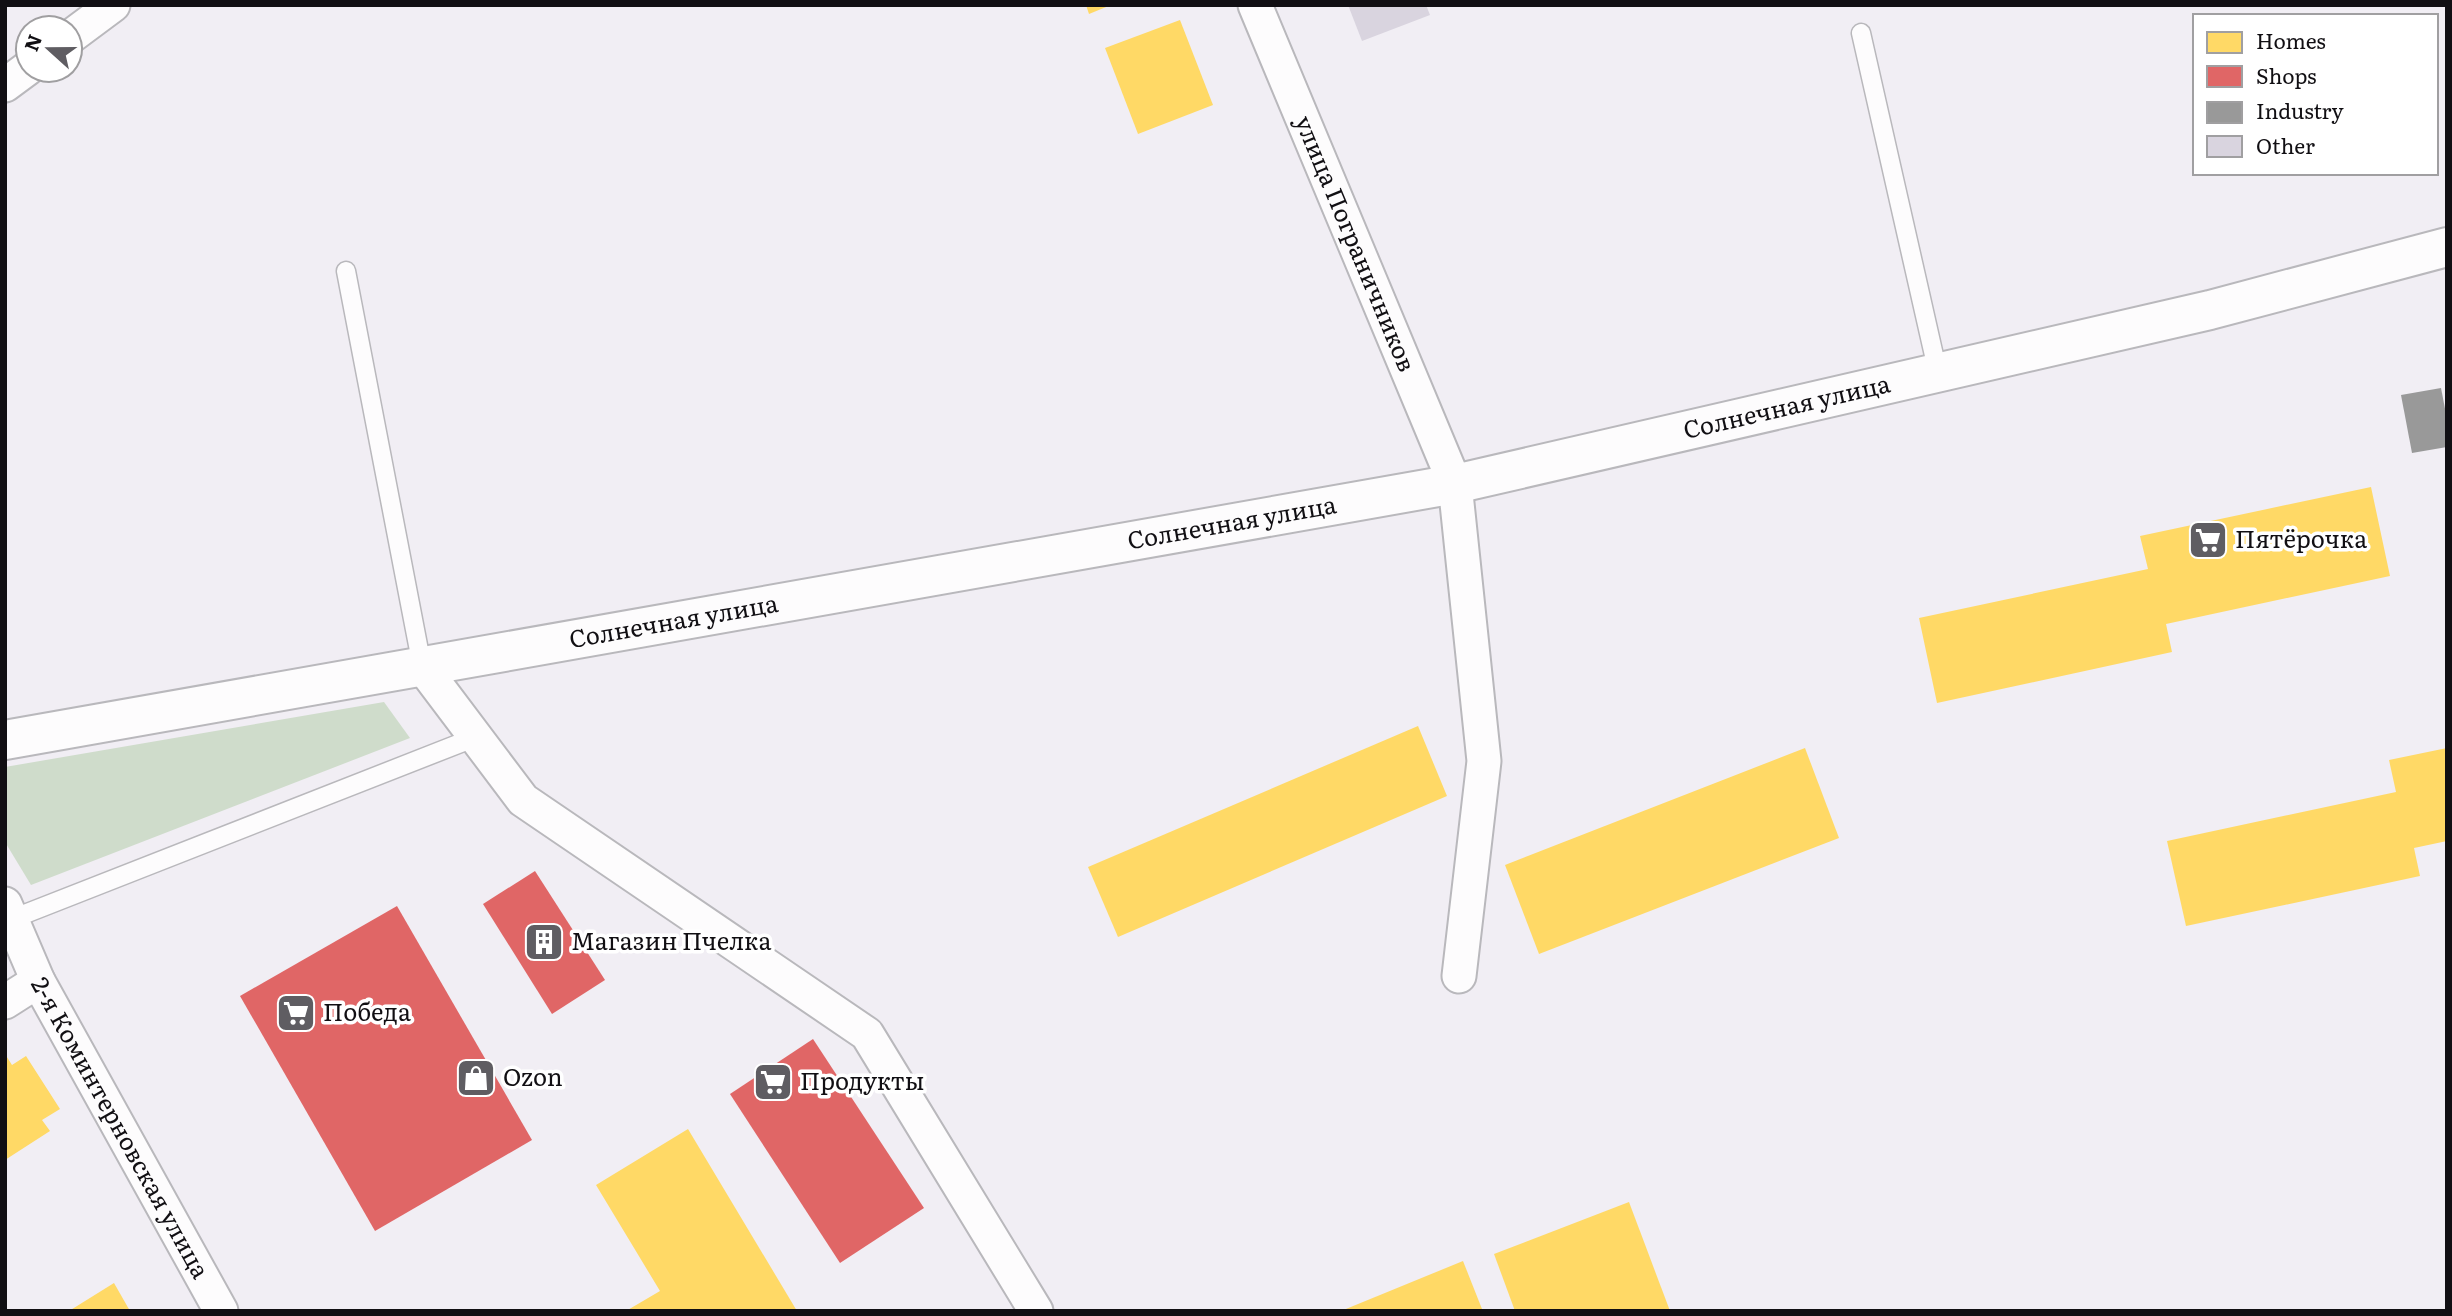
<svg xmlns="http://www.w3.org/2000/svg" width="2452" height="1316" viewBox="0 0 2452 1316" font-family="Literata,serif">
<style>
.green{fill:#cfdccb}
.homes{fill:#ffd966}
.shops{fill:#e06666}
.industry{fill:#999}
.building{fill:#d9d4df}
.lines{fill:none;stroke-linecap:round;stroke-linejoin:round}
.service-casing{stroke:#b9b8bc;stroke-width:21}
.minor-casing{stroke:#b9b8bc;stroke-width:37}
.tertiary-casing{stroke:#b9b8bc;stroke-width:42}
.service{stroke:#fdfcfd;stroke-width:18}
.minor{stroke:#fdfcfd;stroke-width:33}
.tertiary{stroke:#fdfcfd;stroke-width:38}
.labels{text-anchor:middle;stroke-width:7;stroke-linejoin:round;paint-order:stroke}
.street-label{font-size:24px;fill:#110f13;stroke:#fff}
.poi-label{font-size:24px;fill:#110f13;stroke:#fff;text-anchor:start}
</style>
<rect width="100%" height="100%" fill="#f1eef4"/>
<path class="green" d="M384 702 410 738 31 885 5 842V767Z"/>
<g class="homes">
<path d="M1086 5H1111L1089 14Z"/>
<path d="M1180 20 1213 105 1138 134 1105 48Z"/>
<path d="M2371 487 2390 576 2166 624 2172 652 1937 703 1919 618 2148 569 2140 536Z"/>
<path d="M1418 726 1447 796 1118 937 1088 867Z"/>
<path d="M1805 748 1839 838 1539 954 1505 865Z"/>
<path d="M2447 748V841L2414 848 2420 876 2186 926 2167 841 2396 792 2389 760Z"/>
<path d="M5 1054 12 1065 26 1056 60 1109 42 1120 50 1131 5 1160Z"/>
<path d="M688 1129 797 1311H626L660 1291 596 1185Z"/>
<path d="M1629 1202 1670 1311H1515L1494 1254Z"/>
<path d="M1463 1261 1482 1309 1478 1311H1341Z"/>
<path d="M114 1283 130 1311H69Z"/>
</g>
<g class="shops">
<path d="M535 871 605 980 552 1014 483 904Z"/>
<path d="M397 906 532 1140 375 1231 240 996Z"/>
<path d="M813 1039 924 1208 840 1263 730 1094Z"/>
</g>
<path class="industry" d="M2441 388 2447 419V447L2412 453 2401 395Z"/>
<path class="building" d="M1348 5H1426L1430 15 1362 41Z"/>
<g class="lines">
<g class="service-casing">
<g id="service">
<path d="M1861 33 1938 373"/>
<path d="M346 271 422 666"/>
<path d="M12 919 476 737"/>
</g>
</g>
<g class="minor-casing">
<g id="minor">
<path id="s1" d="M1255 5 1455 484 1484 761 1459 976"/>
<path d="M70 37 113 5"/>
<path d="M5 85 28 68"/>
<path d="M422 666 523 800 867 1034 1036 1311"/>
<path id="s2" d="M5 904 38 981 221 1311"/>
<path d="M5 1002 38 981"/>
</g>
</g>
<g class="tertiary-casing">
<g id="tertiary">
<path id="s3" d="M5 740 1455 484 2210 310 2447 247"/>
</g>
</g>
<use href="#service" class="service"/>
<use href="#minor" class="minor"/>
<use href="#tertiary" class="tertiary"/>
</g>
<defs>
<g id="supermarket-square" transform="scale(2.0125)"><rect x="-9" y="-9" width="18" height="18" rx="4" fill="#5f5d62" stroke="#fff"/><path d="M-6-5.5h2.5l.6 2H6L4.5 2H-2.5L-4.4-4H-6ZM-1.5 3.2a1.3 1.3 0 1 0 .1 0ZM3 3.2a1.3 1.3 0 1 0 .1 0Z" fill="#fff"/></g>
<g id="building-square" transform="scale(2.0125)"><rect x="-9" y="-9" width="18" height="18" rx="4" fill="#5f5d62" stroke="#fff"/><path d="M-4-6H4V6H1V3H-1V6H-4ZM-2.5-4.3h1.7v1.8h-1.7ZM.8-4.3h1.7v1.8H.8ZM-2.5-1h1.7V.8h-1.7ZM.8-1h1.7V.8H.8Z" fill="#fff"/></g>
<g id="shop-square" transform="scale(2.0125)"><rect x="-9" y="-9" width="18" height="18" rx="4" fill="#5f5d62" stroke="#fff"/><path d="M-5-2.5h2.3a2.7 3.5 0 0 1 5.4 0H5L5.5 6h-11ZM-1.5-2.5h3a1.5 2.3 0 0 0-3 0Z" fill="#fff"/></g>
</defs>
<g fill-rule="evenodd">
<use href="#supermarket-square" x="2208" y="540"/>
<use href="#building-square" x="544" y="942"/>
<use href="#supermarket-square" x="296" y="1013"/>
<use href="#shop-square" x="476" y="1078"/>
<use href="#supermarket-square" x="773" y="1082"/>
</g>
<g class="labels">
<g class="street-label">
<text dy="8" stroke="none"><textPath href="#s1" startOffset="259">улица Пограничников</textPath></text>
<text dy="8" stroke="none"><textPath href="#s3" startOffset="1813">Солнечная улица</textPath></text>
<text dy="8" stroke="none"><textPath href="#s3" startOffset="1246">Солнечная улица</textPath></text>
<text dy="8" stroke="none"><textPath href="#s3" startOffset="679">Солнечная улица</textPath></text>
<text dy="8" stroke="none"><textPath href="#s2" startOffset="252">2-я Коминтерновская улица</textPath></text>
</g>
<g class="poi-label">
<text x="2235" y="548">Пятёрочка</text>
<text x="571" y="950">Магазин Пчелка</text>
<text x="323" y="1021">Победа</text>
<text x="503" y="1086">Ozon</text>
<text x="800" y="1090">Продукты</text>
</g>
</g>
<rect width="2452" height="1316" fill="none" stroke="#110f13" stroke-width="14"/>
<rect x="2193" y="14" width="245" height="161" fill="#ffffff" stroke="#a09fa1" stroke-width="2"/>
<rect x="2207" y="32" width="35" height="21" fill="#ffd966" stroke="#a09fa1" stroke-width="2"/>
<text x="2256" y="49" font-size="21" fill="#110f13">Homes</text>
<rect x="2207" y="66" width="35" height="21" fill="#e06666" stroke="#a09fa1" stroke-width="2"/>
<text x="2256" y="84" font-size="21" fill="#110f13">Shops</text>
<rect x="2207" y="102" width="35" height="21" fill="#999999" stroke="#a09fa1" stroke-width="2"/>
<text x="2256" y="119" font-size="21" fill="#110f13">Industry</text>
<rect x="2207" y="136" width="35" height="21" fill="#d9d4df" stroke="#a09fa1" stroke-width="2"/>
<text x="2256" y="154" font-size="21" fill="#110f13">Other</text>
<g transform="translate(49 49) rotate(291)"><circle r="33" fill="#ffffff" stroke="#a09fa1" stroke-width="2"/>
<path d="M0-5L12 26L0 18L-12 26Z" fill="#5f5d62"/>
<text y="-10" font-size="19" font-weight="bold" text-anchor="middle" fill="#110f13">N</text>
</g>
</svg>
